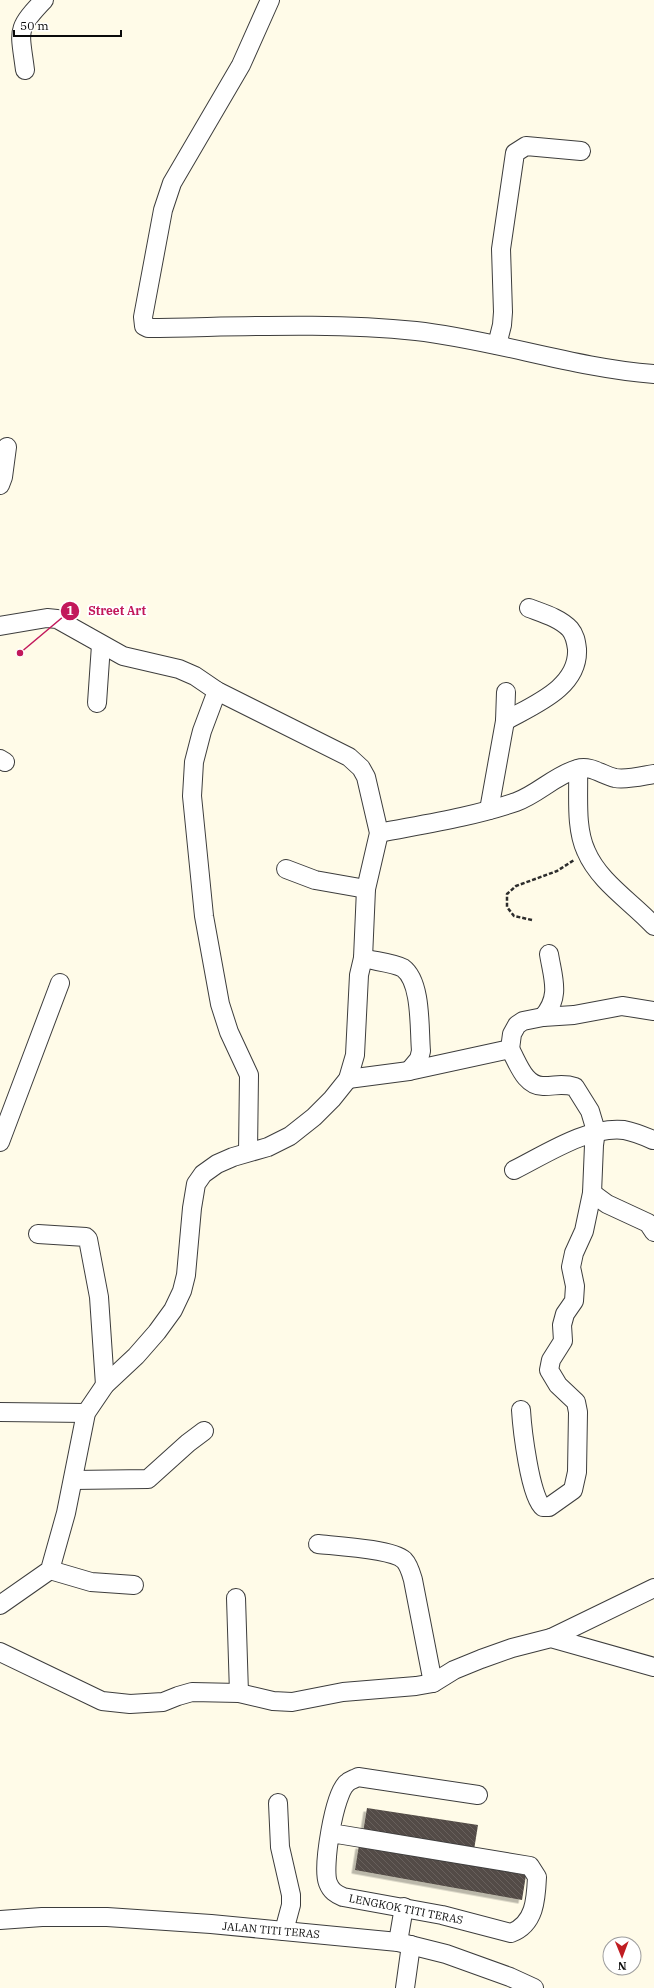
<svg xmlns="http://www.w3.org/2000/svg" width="654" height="1988" viewBox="0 0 654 1988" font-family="'IBM Plex Serif',serif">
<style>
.building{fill:url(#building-back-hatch);filter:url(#shadow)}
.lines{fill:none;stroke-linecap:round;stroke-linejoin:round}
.minor-casing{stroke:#3d3d3d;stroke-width:20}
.path{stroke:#2c2c2c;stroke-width:2.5;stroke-dasharray:4 2;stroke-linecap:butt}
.minor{stroke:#fff;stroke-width:18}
.labels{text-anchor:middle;stroke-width:4;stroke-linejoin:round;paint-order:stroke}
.street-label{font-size:11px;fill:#0a0a0a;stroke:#fff}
.leader{fill:none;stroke:#c2185b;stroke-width:1.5}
.callout-dot{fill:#c2185b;stroke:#fff;stroke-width:1.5}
.mark-label{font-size:12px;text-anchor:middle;font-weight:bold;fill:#fff}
.callout-label{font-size:12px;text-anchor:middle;font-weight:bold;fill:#c2185b;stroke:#fff;stroke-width:4;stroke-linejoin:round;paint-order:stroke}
</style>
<defs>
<pattern id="building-back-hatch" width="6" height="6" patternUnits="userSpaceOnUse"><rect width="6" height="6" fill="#534c46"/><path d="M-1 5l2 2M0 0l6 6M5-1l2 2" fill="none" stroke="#67615c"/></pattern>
<filter id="shadow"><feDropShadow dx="-3.5" dy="3.5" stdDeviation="0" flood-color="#0004"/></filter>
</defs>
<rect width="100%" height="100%" fill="#fffbe8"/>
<g class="building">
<path d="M367 1808 478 1825 474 1850 363 1833Z"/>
<path d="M359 1845 526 1875 522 1900 355 1870Z"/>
</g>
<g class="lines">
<g class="minor-casing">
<g id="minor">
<path d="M270 0 241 65 172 183 163 210 143 317 144 326 148 328C237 327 328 322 416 331 496 340 574 368 654 374"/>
<path d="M25 70C20 30 15 30 44 0"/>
<path d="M497 345 502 325 503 312 501 249 515 153 526 146 581 151"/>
<path d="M0 485 3 477 7 447"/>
<path d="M0 626 47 618 57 619 123 656 179 669 195 676 217 691 349 757 361 768 366 777 379 833 366 889 363 958 359 975 355 1055 348 1079 332 1099 314 1117 290 1136 268 1147 233 1157 217 1164 203 1174 196 1184 192 1208 186 1275 182 1291 173 1310 157 1332 136 1356 105 1385 86 1413 66 1513 50 1570 0 1605"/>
<path d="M217 691 202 731 194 762 192 796 204 916 220 1004 229 1032 249 1075 248 1152"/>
<path d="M97 703 101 645"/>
<path d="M505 721C533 705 579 688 577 649 576 641 575 635 570 629 560 618 542 613 529 608"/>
<path d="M0 759 5 762"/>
<path d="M578 769C579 795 575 827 586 851 599 882 632 902 654 926"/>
<path d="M489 810 505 721 506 692"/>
<path d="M379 833C425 824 472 817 516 802 538 794 554 776 577 769 591 765 602 775 615 778 627 780 642 776 654 774"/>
<path d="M286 869 315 880 366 889"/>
<path d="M363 958C373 961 395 963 403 968 422 982 419 1029 421 1051L419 1059 409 1071"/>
<path d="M543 1017C561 996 553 979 549 954"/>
<path d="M510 1049C518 1063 525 1087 544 1086 556 1086 563 1083 575 1087L590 1111 596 1131 594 1145 592 1193 584 1231 574 1253 571 1267 575 1286 574 1301 565 1314 562 1325 563 1341 551 1360 549 1370 558 1385 576 1402 578 1412 577 1472 573 1490 549 1507H543C530 1498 522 1427 521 1410"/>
<path d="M348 1079 409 1071 510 1049 512 1034 517 1025 523 1021 543 1017 574 1015 622 1006 654 1011"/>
<path d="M0 1142 60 983"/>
<path d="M514 1170C546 1154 588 1126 624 1130 634 1132 644 1136 653 1140"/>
<path d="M592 1193 607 1204 648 1223 654 1232"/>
<path d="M38 1234 86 1237 88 1239 99 1297 105 1385"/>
<path d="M0 1412 86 1413"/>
<path d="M73 1480 148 1479 188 1443 204 1431"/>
<path d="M318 1544C336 1546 392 1549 404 1560 409 1565 411 1573 413 1580L433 1683"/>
<path d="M50 1570 91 1582 134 1585"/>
<path d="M236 1598 239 1693"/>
<path d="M551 1638 654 1588"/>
<path d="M0 1652 102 1701 130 1704 163 1702 178 1696 192 1692 239 1693 273 1701 292 1702 343 1692 416 1686 433 1683 454 1670 481 1659 512 1648 551 1638 654 1667"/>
<path d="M278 1803 280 1847 291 1895V1905L284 1931"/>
<path d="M331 1833 530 1866 537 1877C536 1899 535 1924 511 1933L442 1915 343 1897C336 1894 331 1891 328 1883 322 1868 334 1793 347 1783 350 1780 355 1779 358 1777L478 1795"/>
<path d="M0 1920 42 1917H107L211 1924 398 1942 446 1954 510 1977 534 1988"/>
<path d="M398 1942 404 1907"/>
<path d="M405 1988 411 1945"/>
</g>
</g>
<path class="path" d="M532 920 514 916 507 907V894L516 886 557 871 574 860"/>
<use href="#minor" class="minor"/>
</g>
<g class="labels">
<g class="street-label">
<text transform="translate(406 1909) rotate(11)" y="4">LENGKOK TITI TERAS</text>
<text transform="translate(271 1930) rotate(5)" y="4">JALAN TITI TERAS</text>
</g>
</g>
<path class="leader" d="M20 653L70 611"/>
<g class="callout-dot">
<circle cx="20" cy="653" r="4"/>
<circle cx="70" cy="611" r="10"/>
</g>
<g class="mark-label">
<text x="70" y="615">1</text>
</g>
<g class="callout-label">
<text x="117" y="615">Street Art</text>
</g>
<g transform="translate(622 1956) rotate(179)"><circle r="19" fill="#ffffff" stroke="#9d9d9d"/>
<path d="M0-3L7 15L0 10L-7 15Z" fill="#c01d22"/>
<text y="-6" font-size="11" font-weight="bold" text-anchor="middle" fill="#0a0a0a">N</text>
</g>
<path d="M14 30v6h107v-6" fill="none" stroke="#0a0a0a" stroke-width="2"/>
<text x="20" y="30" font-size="12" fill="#0a0a0a" stroke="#ffffff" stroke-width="3" paint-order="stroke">50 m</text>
</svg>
